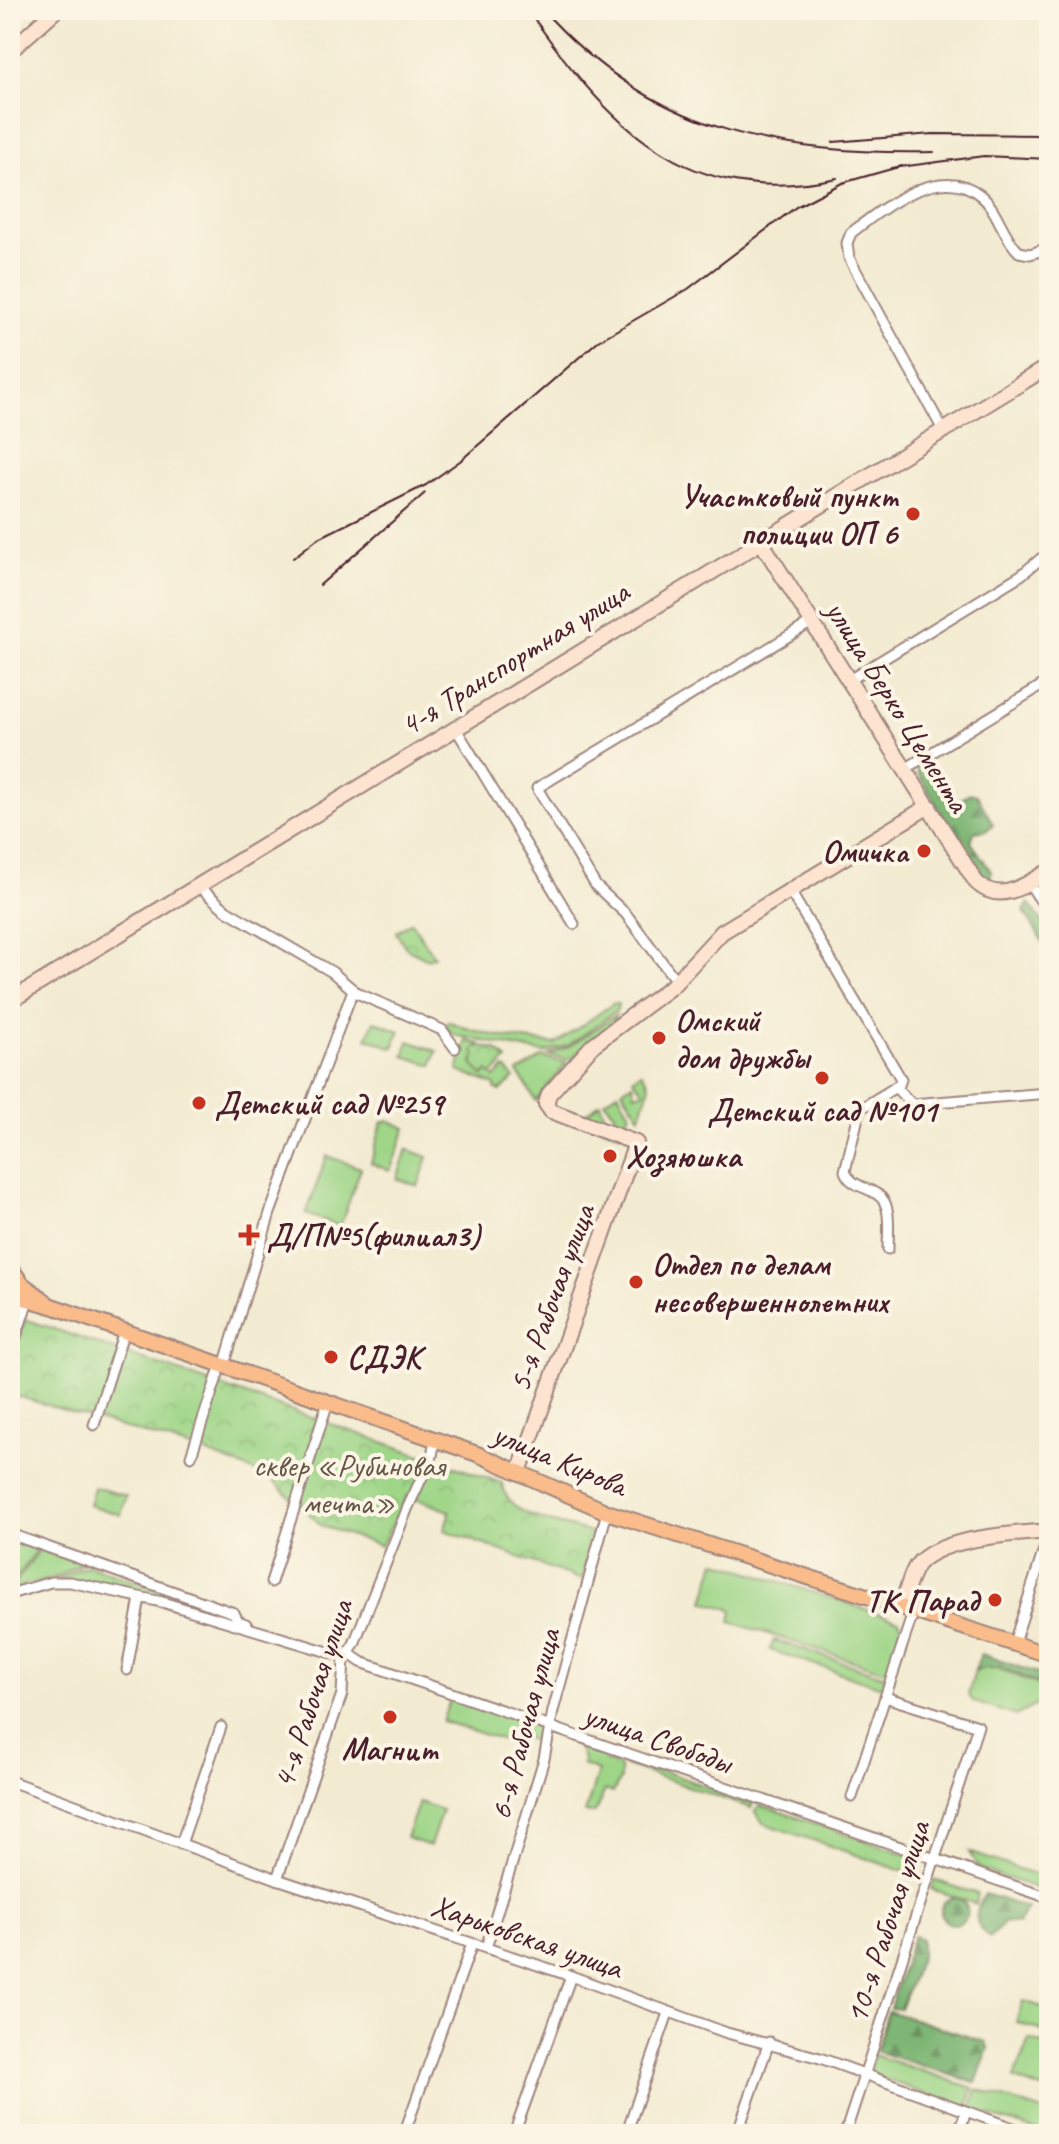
<svg xmlns="http://www.w3.org/2000/svg" width="1059" height="2144" viewBox="0 0 1059 2144" font-family="Caveat,sans-serif">
<style>
.green{fill:#9ed587;stroke:#747a59;stroke-width:2}
.forest{fill:url(#forest-firs);stroke:#646a50;stroke-width:2}
.park{fill:url(#park-crowns);stroke:#747a59;stroke-width:2}
.lines{fill:none;stroke-linecap:round;stroke-linejoin:round}
.street-casing{stroke:#9e857e;stroke-width:13}
.secondary-casing{stroke:#9e857e;stroke-width:18}
.primary-casing{stroke:#9e857e;stroke-width:18}
.street{stroke:#fff;stroke-width:9}
.secondary{stroke:#fde4d0;stroke-width:14}
.primary{stroke:#f9bc8a;stroke-width:14}
.rail{stroke:#4a1f2b;stroke-width:2}
.poi-dot{fill:#c8321e;stroke:#fcf5e5;stroke-width:3}
.labels{text-anchor:middle;stroke-width:8;stroke-linejoin:round;paint-order:stroke}
.poi-label{font-size:32px;font-weight:bold;fill:#4a1f2b;stroke:#fcf5e5;text-anchor:start}
.street-label{font-size:32px;fill:#4a1f2b;stroke:#fcf5e5}
.park-label{font-size:32px;fill:#635647;stroke:#fcf5e5}
</style>
<defs>
<pattern id="forest-firs" width="22" height="20" patternUnits="userSpaceOnUse" patternTransform="scale(2)"><rect width="22" height="20" fill="#7eb674"/><path d="M5 1l3.5 6h-7zM16 11l3.5 6h-7z" fill="#69935f"/></pattern>
<pattern id="park-crowns" width="20" height="18" patternUnits="userSpaceOnUse" patternTransform="scale(2)"><rect width="20" height="18" fill="#9ed587"/><path d="M2 6a3 3 0 1 1 6 0M12 15a3 3 0 1 1 6 0" fill="none" stroke="#8ab675"/></pattern>
</defs>
<rect width="100%" height="100%" fill="#fcf5e5"/>
<filter id="ink" filterUnits="userSpaceOnUse"><feTurbulence type="fractalNoise" baseFrequency=".0125" numOctaves="2"/><feDisplacementMap in="SourceGraphic" scale="16" xChannelSelector="R" yChannelSelector="G"/><feConvolveMatrix kernelMatrix="1 2 1 2 8 2 1 2 1" color-interpolation-filters="sRGB"/></filter>
<filter id="wash" filterUnits="userSpaceOnUse"><feTurbulence type="fractalNoise" baseFrequency=".006" numOctaves="4" result="noise"/><feDisplacementMap in="SourceGraphic" scale="32" xChannelSelector="R" yChannelSelector="G"/><feGaussianBlur stdDeviation="1.8" result="paint"/><feColorMatrix in="noise" values="0 0 0 0 0 0 0 0 0 0 0 0 0 0 0 0 0 1.4 0 .05"/><feComposite in="paint" operator="in"/></filter>
<g filter="url(#wash)">
<rect width="100%" height="100%" fill="#f3ebd1"/>
<g class="green">
<path d="M614 1003 618 1004 617 1010 569 1045 544 1053 454 1035 446 1027 448 1021C481 1036 518 1039 555 1044Z"/>
<path d="M616 1015 614 1023 569 1060 549 1055 570 1046Z"/>
<path d="M374 1021 400 1031 393 1048 367 1038Z"/>
<path d="M409 1041 437 1051 432 1065 404 1056Z"/>
<path d="M466 1041 480 1044 476 1054 484 1076 488 1071 495 1078 505 1068 514 1078 501 1091 495 1089V1085L458 1071Z"/>
<path d="M543 1057 567 1063 536 1101 518 1072Z"/>
<path d="M642 1072 650 1085 640 1116 622 1090 633 1083 635 1094 644 1091 633 1078Z"/>
<path d="M618 1092 630 1113 620 1133 578 1119 600 1103 605 1116 612 1118 615 1113 604 1101Z"/>
<path d="M388 1120 406 1128 390 1171 371 1163 382 1123Z"/>
<path d="M407 1149 428 1157 418 1186 397 1179Z"/>
<path d="M327 1156 361 1168 340 1226 306 1214Z"/>
<path d="M94 1487 126 1496 121 1515 89 1505Z"/>
<path d="M10 1538 38 1548 11 1586H10Z"/>
<path d="M40 1549 83 1563 52 1579 12 1588Z"/>
<path d="M716 1561 899 1620 902 1626 888 1672 731 1622 733 1610 704 1601Z"/>
<path d="M88 1565 234 1616 237 1623 58 1579Z"/>
<path d="M774 1640 885 1676 882 1687 770 1650Z"/>
<path d="M992 1666 1049 1689V1698L1016 1716 974 1702 968 1695 975 1671Z"/>
<path d="M452 1695 542 1726 538 1750 535 1751V1741L519 1736 516 1745 442 1721Z"/>
<path d="M552 1733 603 1750 606 1761 620 1767V1779L613 1793 605 1790 595 1813H585L598 1771 583 1765C584 1744 566 1740 552 1733Z"/>
<path d="M623 1757 753 1803 751 1808 624 1765Z"/>
<path d="M419 1802 442 1810 430 1846 406 1838Z"/>
<path d="M760 1805 921 1859 916 1867 920 1877 763 1823 755 1811Z"/>
<path d="M969 1852 1048 1879 1044 1891 979 1869Z"/>
<path d="M934 1880 978 1894 976 1904 931 1889Z"/>
<path d="M1023 2001 1049 2009 1048 2033 1016 2022Z"/>
<path d="M1029 2039 1049 2046V2092L1014 2079Z"/>
<path d="M874 2055 973 2088 967 2109 868 2073Z"/>
<path d="M977 2089 1049 2113V2134L971 2110Z"/>
</g>
<g class="forest">
<path d="M923 763 948 801 956 803 970 793 977 795 993 824 987 830 974 832 971 842 991 871V879H981L918 774 917 768Z"/>
<path d="M1029 903 1049 930V952L1024 911Z"/>
<path d="M981 1654 1049 1677V1689C1024 1678 1003 1662 975 1670Z"/>
<path d="M985 1894 1027 1908 1018 1924 1005 1922 990 1938C972 1925 974 1911 985 1894Z"/>
<circle cx="954" cy="1911" r="13"/>
<path d="M913 1936 921 1939V1956L900 2009 890 2008Z"/>
<path d="M888 2011 986 2042 988 2049 976 2083 876 2051Z"/>
</g>
<g class="park">
<path d="M411 922 434 956 428 959 406 948 396 932Z"/>
<path d="M478 1046 496 1049 507 1060 492 1075 488 1071 483 1076 472 1064 476 1055 473 1051Z"/>
<path d="M25 1319 502 1483C506 1519 564 1524 592 1533L582 1580 444 1530 450 1511 407 1496 381 1546 322 1526 269 1477 205 1452 10 1394V1368Z"/>
</g>
</g>
<g filter="url(#ink)">
<g class="lines">
<g class="street-casing">
<g id="street">
<path d="M943 430 849 258 847 243 851 233C883 208 940 162 980 195 998 209 1002 236 1019 252L1030 254 1049 248"/>
<path d="M849 680 1021 575 1049 552"/>
<path d="M455 727 574 924"/>
<path d="M905 769 1049 681"/>
<path d="M1029 883 1049 913"/>
<path d="M197 885 226 910 332 972 357 993 442 1030 455 1048"/>
<path d="M790 891 901 1079 899 1085 860 1109 845 1171C852 1192 882 1185 887 1209 890 1221 888 1236 888 1249"/>
<path d="M677 982 626 914 596 886 537 788 812 622"/>
<path d="M895 1087 912 1104 1049 1093"/>
<path d="M10 1355 28 1300"/>
<path d="M224 1366 270 1213 353 990"/>
<path d="M94 1425 124 1331"/>
<path d="M191 1456 221 1365"/>
<path d="M10 1534 234 1613 238 1621 246 1624"/>
<path d="M271 1582 328 1402"/>
<path d="M10 1594 51 1582H70L162 1602 335 1654 348 1653 361 1662 1049 1898"/>
<path d="M1014 1643 1049 1534"/>
<path d="M127 1670 140 1598"/>
<path d="M10 1781 277 1879 571 1976 727 2033 820 2058 1029 2134"/>
<path d="M852 1797 914 1610"/>
<path d="M181 1844 221 1727"/>
<path d="M277 1879 342 1694 344 1659 354 1644 408 1507 432 1456 435 1439"/>
<path d="M486 1948 544 1759 553 1711 607 1512"/>
<path d="M404 2134 472 1944"/>
<path d="M514 2134 571 1976"/>
<path d="M626 2134 668 2013"/>
<path d="M737 2134 769 2042"/>
<path d="M845 2134 978 1726 885 1697"/>
<path d="M958 2134 966 2112"/>
</g>
</g>
<g class="secondary-casing">
<g id="secondary">
<path d="M10 51 56 10"/>
<path d="M760 540 976 882C999 905 1026 885 1049 871"/>
<path d="M10 1001 1049 366"/>
<path d="M519 1472 636 1143 551 1111 546 1104 549 1094 593 1045 672 986 722 932 929 806"/>
<path d="M902 1607C906 1593 909 1577 917 1565 939 1537 1015 1534 1049 1531"/>
</g>
</g>
<g class="primary-casing">
<g id="primary">
<path d="M10 1267 22 1284 45 1301"/>
<path d="M10 1294 52 1306 480 1455 607 1512 1049 1655"/>
</g>
</g>
<use href="#street" class="street"/>
<use href="#secondary" class="secondary"/>
<use href="#primary" class="primary"/>
<g class="rail">
<path d="M528 10C608 124 685 210 837 178"/>
<path d="M543 10C652 132 778 155 934 152"/>
<path d="M833 142 933 134 1049 135"/>
<path d="M892 168 984 156 1049 159"/>
<path d="M293 558 317 539 426 485 460 461 598 341 688 289 796 207 842 183 902 166"/>
<path d="M320 585 425 493"/>
</g>
</g>
</g>
<g class="poi-dot">
<circle cx="913" cy="514" r="8"/>
<circle cx="924" cy="851" r="8"/>
<circle cx="659" cy="1038" r="8"/>
<circle cx="822" cy="1078" r="8"/>
<circle cx="199" cy="1103" r="8"/>
<circle cx="610" cy="1156" r="8"/>
<path d="M245 1223h8v8h8v8h-8v8h-8v-8h-8v-8h8z"/>
<circle cx="636" cy="1282" r="8"/>
<circle cx="331" cy="1357" r="8"/>
<circle cx="995" cy="1600" r="8"/>
<circle cx="390" cy="1717" r="8"/>
</g>
<g class="labels">
<g class="poi-label">
<text x="897" y="507" text-anchor="end">Участковый пункт<tspan x="897" dy="37">полиции ОП 6</tspan></text>
<text x="908" y="862" text-anchor="end">Омичка</text>
<text x="675" y="1031">Омский<tspan x="675" dy="37">дом дружбы</tspan></text>
<text x="215" y="1114">Детский сад №259</text>
<text x="822" y="1121" text-anchor="middle">Детский сад №101</text>
<text x="626" y="1167">Хозяюшка</text>
<text x="267" y="1246">Д/П№5(филиал3)</text>
<text x="652" y="1275">Отдел по делам<tspan x="652" dy="37">несовершеннолетних</tspan></text>
<text x="347" y="1368">СДЭК</text>
<text x="979" y="1611" text-anchor="end">ТК Парад</text>
<text x="390" y="1760" text-anchor="middle">Магнит</text>
</g>
<g class="street-label">
<text transform="translate(514 658) rotate(-32)" y="11">4-я Транспортная улица</text>
<text transform="translate(898 706) rotate(58)" y="11">улица Берко Цемента</text>
<text transform="translate(551 1298) rotate(-70)" y="11">5-я Рабочая улица</text>
<text transform="translate(560 1459) rotate(23)" y="11">улица Кирова</text>
<text transform="translate(312 1694) rotate(-72)" y="11">4-я Рабочая улица</text>
<text transform="translate(524 1724) rotate(-75)" y="11">6-я Рабочая улица</text>
<text transform="translate(658 1738) rotate(19)" y="11">улица Свободы</text>
<text transform="translate(887 1922) rotate(-72)" y="11">10-я Рабочая улица</text>
<text transform="translate(527 1936) rotate(19)" y="11">Харьковская улица</text>
</g>
<g class="park-label">
<text x="349" y="1476">сквер «Рубиновая<tspan x="349" dy="37">мечта»</tspan></text>
</g>
</g>
<rect width="1059" height="2144" fill="none" stroke="#fcf5e5" stroke-width="40"/>
</svg>
